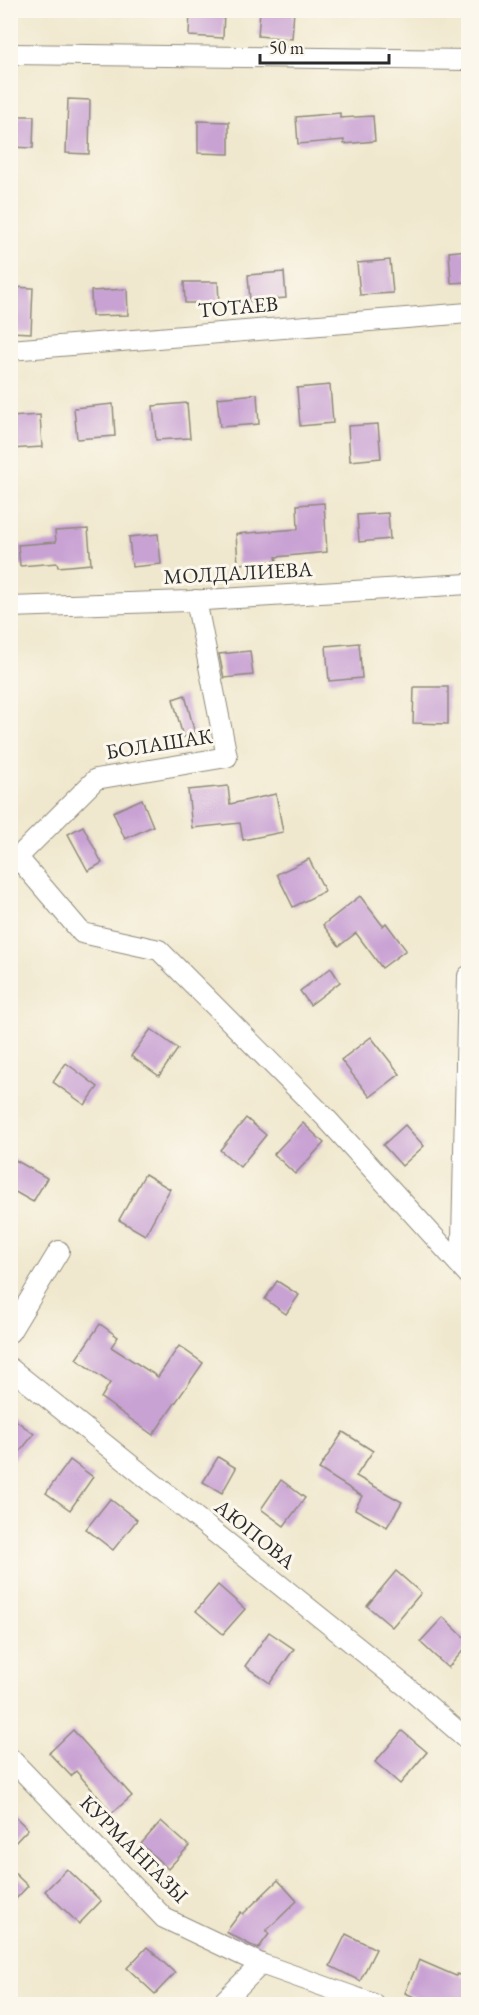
<svg xmlns="http://www.w3.org/2000/svg" width="479" height="2015" viewBox="0 0 479 2015" font-family="'EB Garamond',serif">
<style>
.building{fill:#c9a2d4}
.lines{fill:none;stroke-linecap:round;stroke-linejoin:round}
.minor-casing{stroke:#8e8a7c;stroke-width:22}
.minor{stroke:#fff;stroke-width:20}
.labels{text-anchor:middle;stroke-width:6;stroke-linejoin:round;paint-order:stroke}
.street-label{font-size:21px;fill:#2b2b2b;stroke:#fbf7ec}
</style>
<rect width="100%" height="100%" fill="#fbf7ec"/>
<filter id="ink" filterUnits="userSpaceOnUse"><feTurbulence type="fractalNoise" baseFrequency=".0167" numOctaves="2"/><feDisplacementMap in="SourceGraphic" scale="12" xChannelSelector="R" yChannelSelector="G"/><feConvolveMatrix kernelMatrix="1 2 1 2 8 2 1 2 1" color-interpolation-filters="sRGB"/></filter>
<filter id="wash" filterUnits="userSpaceOnUse"><feTurbulence type="fractalNoise" baseFrequency=".008" numOctaves="4" result="noise"/><feDisplacementMap in="SourceGraphic" scale="24" xChannelSelector="R" yChannelSelector="G"/><feGaussianBlur stdDeviation="1.35" result="paint"/><feColorMatrix in="noise" values="0 0 0 0 0 0 0 0 0 0 0 0 0 0 0 0 0 1.4 0 .05"/><feComposite in="paint" operator="in"/></filter>
<g filter="url(#wash)">
<rect width="100%" height="100%" fill="#f0e8ce"/>
<g id="blocks">
<g class="building">
<path d="M190 10H224L223 38 189 36Z"/>
<path d="M260 10H294L292 39 258 36Z"/>
<path d="M68 99 90 100 89 154 66 153Z"/>
<path d="M340 113V118L373 116 375 141 344 144V140L298 144 296 117Z"/>
<path d="M12 116H34L33 148 11 147Z"/>
<path d="M198 121 229 122V154L198 153Z"/>
<path d="M468 250V282L451 283 449 252Z"/>
<path d="M390 260 393 293 360 295 357 263Z"/>
<path d="M284 272 286 298 250 301 248 275Z"/>
<path d="M184 282H218L219 303H185Z"/>
<path d="M10 287 33 288 31 333 10 332Z"/>
<path d="M127 289 128 315 92 316 91 291Z"/>
<path d="M330 385 333 423 300 426 297 388Z"/>
<path d="M257 394 259 424 220 427 217 398Z"/>
<path d="M187 403 190 438 156 440 153 406Z"/>
<path d="M113 404 115 436 77 439 74 408Z"/>
<path d="M40 415 42 447 10 449V417Z"/>
<path d="M378 424 381 458 350 461 348 426Z"/>
<path d="M324 503 327 552 276 557 277 561 238 564 236 534 298 529 297 505Z"/>
<path d="M388 513 390 539 359 542 357 515Z"/>
<path d="M88 529 91 564 58 567 57 563 20 566 18 545 56 542 55 531Z"/>
<path d="M158 534 161 564 132 567 129 537Z"/>
<path d="M359 643 362 678 329 681 326 646Z"/>
<path d="M250 651 253 675 224 678 219 654Z"/>
<path d="M414 687H448V724L413 723Z"/>
<path d="M185 695 195 734 183 737 173 699Z"/>
<path d="M228 786 230 804 276 794 283 832 243 840 240 823 192 828 188 790Z"/>
<path d="M142 799 153 826 125 839 113 812Z"/>
<path d="M83 826 102 863 88 871 68 834Z"/>
<path d="M309 859 325 891 293 907 277 874Z"/>
<path d="M360 896 383 926 386 923 406 950 382 968 356 933 339 946 323 925Z"/>
<path d="M331 968 340 982 310 1005 300 991Z"/>
<path d="M151 1029 178 1049 159 1076 131 1056Z"/>
<path d="M371 1037 400 1074 370 1097 341 1060Z"/>
<path d="M66 1063 98 1087 85 1105 53 1082Z"/>
<path d="M246 1118 266 1135 240 1167 220 1150Z"/>
<path d="M303 1123 324 1143 295 1174 274 1154Z"/>
<path d="M405 1125 424 1146 402 1166 383 1145Z"/>
<path d="M10 1157 47 1178 33 1202 10 1189Z"/>
<path d="M145 1174 170 1189 145 1235 119 1220Z"/>
<path d="M277 1281 299 1295 286 1314 265 1299Z"/>
<path d="M100 1324 118 1337 111 1347 158 1377 179 1346 203 1363 153 1435 101 1398 110 1383 76 1359Z"/>
<path d="M10 1416 34 1434 10 1464Z"/>
<path d="M343 1432 373 1451 356 1476 402 1502 387 1527 355 1509 362 1496 319 1469Z"/>
<path d="M218 1457 236 1468 222 1493 203 1482Z"/>
<path d="M70 1460 93 1477 70 1510 46 1493Z"/>
<path d="M281 1480 305 1498 284 1526 261 1509Z"/>
<path d="M110 1499 137 1520 113 1550 86 1529Z"/>
<path d="M396 1571 421 1593 392 1627 367 1606Z"/>
<path d="M218 1585 245 1609 223 1634 196 1611Z"/>
<path d="M443 1617 468 1641V1645L448 1668 420 1642Z"/>
<path d="M269 1632 294 1649 270 1683 245 1666Z"/>
<path d="M73 1730 132 1796 112 1813 76 1771 71 1776 49 1753Z"/>
<path d="M402 1731 427 1752 400 1784 375 1762Z"/>
<path d="M10 1812 28 1829 10 1848Z"/>
<path d="M161 1821 189 1846 168 1869 141 1844Z"/>
<path d="M10 1869 28 1886 10 1905Z"/>
<path d="M67 1869 101 1901 79 1924 45 1891Z"/>
<path d="M278 1880 297 1901 266 1931 269 1934 258 1949 226 1932 241 1912 243 1914Z"/>
<path d="M346 1934 376 1949 360 1981 330 1966Z"/>
<path d="M147 1947 175 1973 155 1994 127 1968Z"/>
<path d="M419 1960 456 1976 457 1974 468 1979V2004H431L405 1993Z"/>
</g>
</g>
</g>
<g filter="url(#ink)">
<use href="#blocks" fill-opacity="0" stroke="#8e8a7c" stroke-width="1.5"/>
<g class="lines">
<g class="minor-casing">
<g id="minor">
<path d="M10 54 468 60"/>
<path d="M10 350 468 313"/>
<path d="M10 607 188 601 468 584"/>
<path d="M18 858 82 933 159 950 325 1117 468 1274"/>
<path d="M10 865 96 779 227 757 196 600"/>
<path d="M468 976 462 1240 468 1267"/>
<path d="M10 1332 59 1251"/>
<path d="M10 1368 408 1688 468 1740"/>
<path d="M10 1758 164 1918 261 1964 374 2004"/>
<path d="M221 2004 261 1964"/>
</g>
</g>
<use href="#minor" class="minor"/>
</g>
</g>
<g class="labels">
<g class="street-label">
<text transform="translate(238 307) rotate(-5)" y="7">ТОТАЕВ</text>
<text transform="translate(238 573) rotate(-3)" y="7">МОЛДАЛИЕВА</text>
<text transform="translate(159 744) rotate(-9)" y="7">БОЛАШАК</text>
<text transform="translate(255 1534) rotate(39)" y="7">АЮПОВА</text>
<text transform="translate(134 1849) rotate(45)" y="7">КУРМАНГАЗЫ</text>
</g>
</g>
<rect width="479" height="2015" fill="none" stroke="#fbf7ec" stroke-width="36"/>
<path d="M260 54v9h129v-9" fill="none" stroke="#2b2b2b" stroke-width="3"/>
<text x="269" y="54" font-size="18" fill="#2b2b2b" stroke="#fbf7ec" stroke-width="4.5" paint-order="stroke">50 m</text>
</svg>
